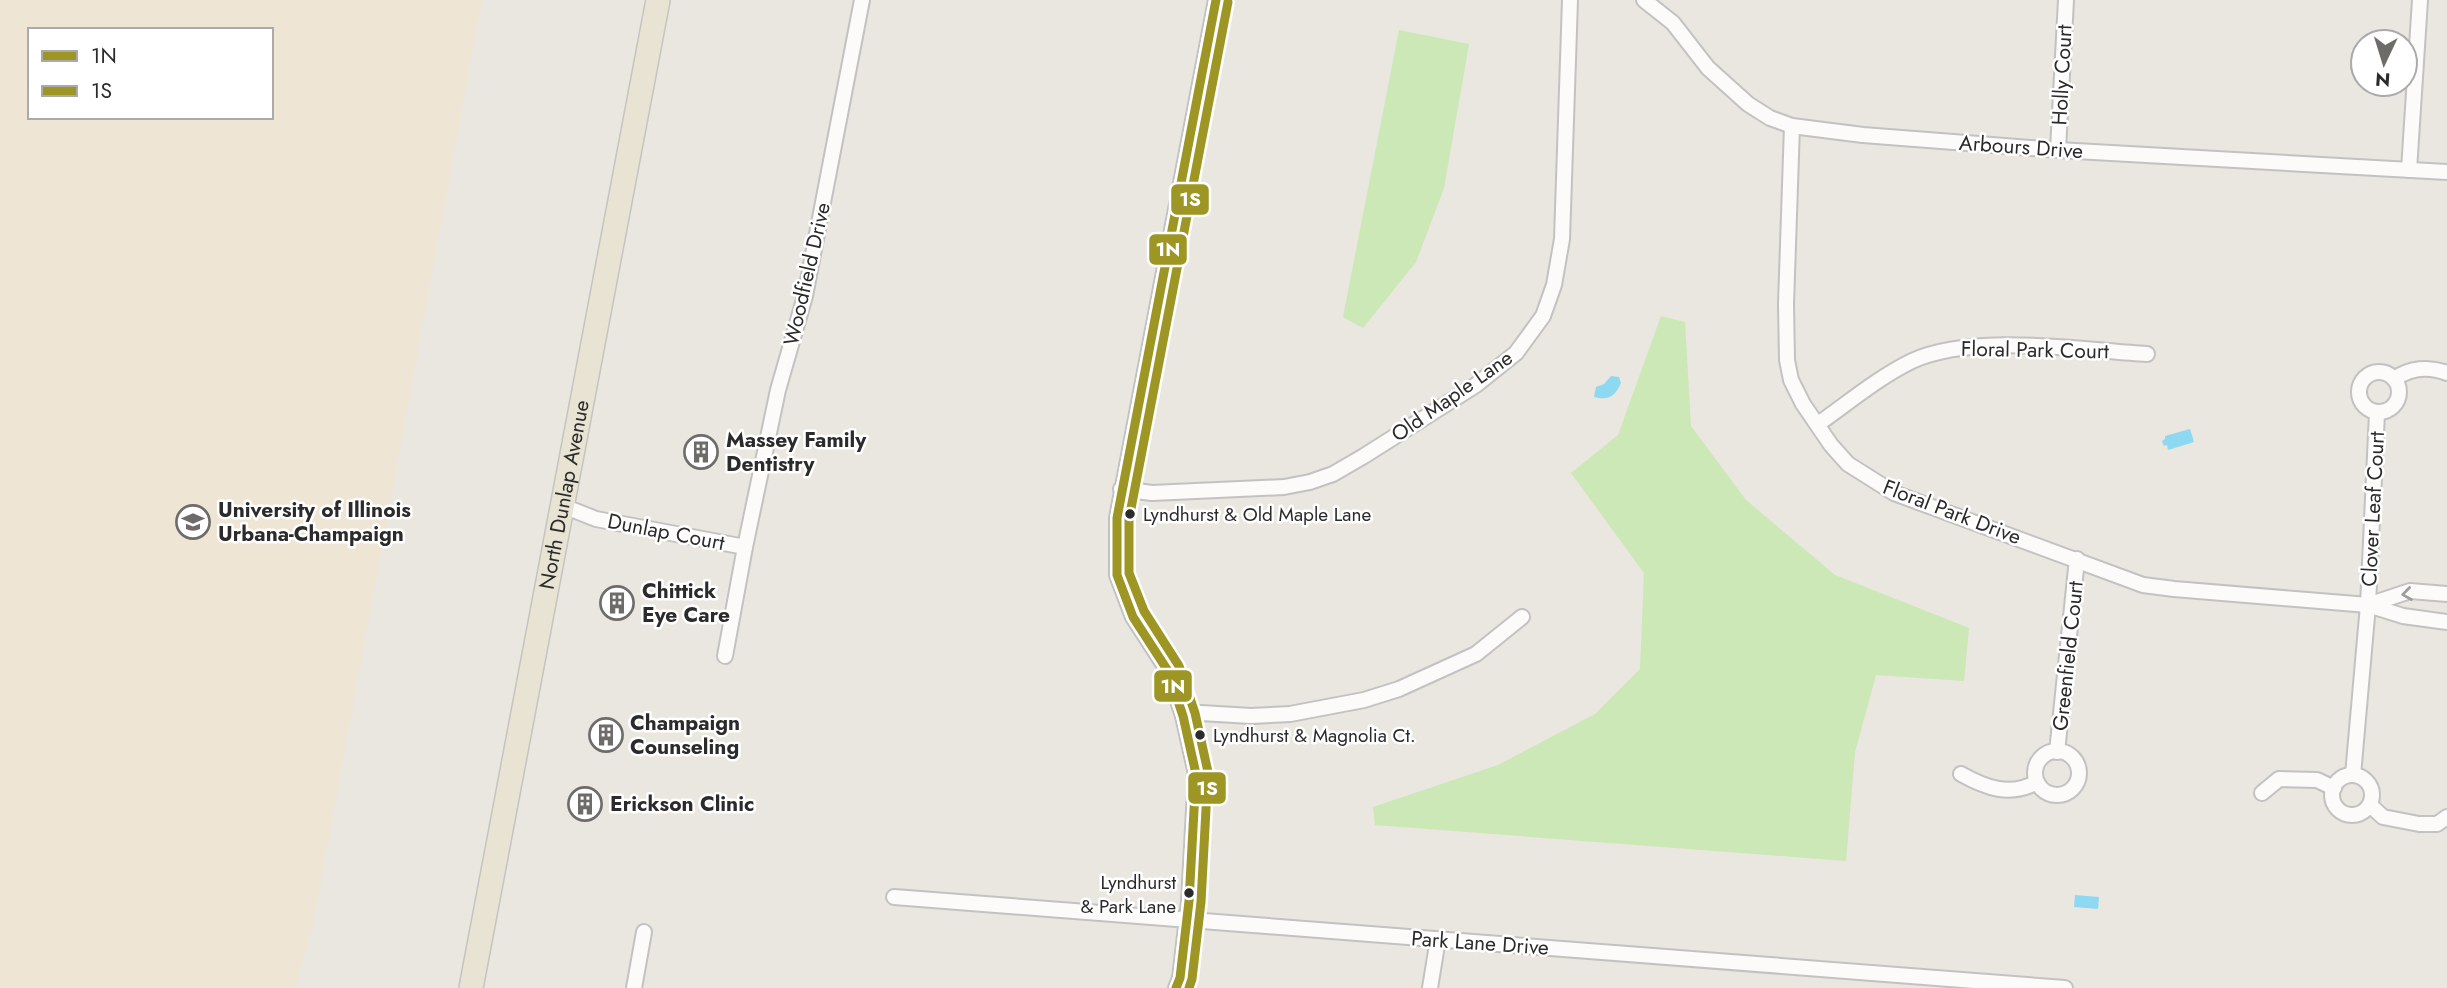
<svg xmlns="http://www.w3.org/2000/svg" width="2447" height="988" viewBox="0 0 2447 988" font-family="Jost,sans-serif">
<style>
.education{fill:#eee5d4;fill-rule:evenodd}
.green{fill:#cbe8b6}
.water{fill:#8ed9f2}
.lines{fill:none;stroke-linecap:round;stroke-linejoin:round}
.street-casing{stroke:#c3c2c2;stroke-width:18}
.primary-casing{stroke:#c5c4c1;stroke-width:26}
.street{stroke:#fcfbfa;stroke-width:14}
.primary{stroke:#e8e3d2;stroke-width:23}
.bus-1-casing{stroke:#fff;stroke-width:14}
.bus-2-casing{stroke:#fff;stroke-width:14}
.bus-1{stroke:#9e9624;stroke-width:9}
.bus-2{stroke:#9e9624;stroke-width:9}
.oneway{stroke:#9e9d9d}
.bus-dot{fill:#2b2b2b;stroke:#fff;stroke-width:2.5}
.labels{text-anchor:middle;stroke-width:5;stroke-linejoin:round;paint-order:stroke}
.bus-label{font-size:19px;fill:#2b2b2b;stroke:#fff;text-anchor:start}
.street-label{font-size:21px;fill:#2b2b2b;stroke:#fff}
.poi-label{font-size:21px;font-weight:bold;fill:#2b2b2b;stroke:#fff;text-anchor:start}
.line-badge{stroke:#fff;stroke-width:2.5}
.badge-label{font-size:19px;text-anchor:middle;font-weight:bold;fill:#fff}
</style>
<rect width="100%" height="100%" fill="#eae6e0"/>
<path class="education" d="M0 0H482L313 926 295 988H0ZM30 30H271V117H30Z"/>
<g class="green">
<path d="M1399 30 1469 44 1444 188 1416 262 1363 328 1343 317Z"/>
<path d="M1661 316 1685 322 1691 426 1746 500 1835 575 1969 628 1964 681 1876 675 1855 752 1846 861 1375 825 1373 807 1498 765 1595 714 1640 669 1644 573 1571 473 1618 435Z"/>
</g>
<g class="water">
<path d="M1611 376 1619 377 1621 383C1615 396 1609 401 1594 397L1596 387 1604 384Z"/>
<path d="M2190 429 2194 442 2168 450 2167 445 2164 446 2162 441 2165 439V436Z"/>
<path d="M2075 895 2099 897 2098 909 2074 907Z"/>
</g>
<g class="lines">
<g class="street-casing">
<g id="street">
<path d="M1644 0 1673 23 1708 68 1748 104 1770 118 1792 126 1863 135 2058 150 2447 172"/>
<path d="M1792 126 1786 304 1787 360 1791 380 1803 404 1831 445 1848 464 1894 493 2143 585 2174 589 2368 605 2403 616 2447 622"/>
<path d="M2058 150 2066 0"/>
<path d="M2409 170 2420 0"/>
<circle cx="2379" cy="392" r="20"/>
<path d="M2394 379C2410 368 2429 366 2447 373"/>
<path d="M1818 424C1848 403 1879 377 1912 361 1973 333 2080 350 2147 354"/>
<path d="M1121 489 1152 493 1284 487 1310 482 1333 474 1364 456 1476 385 1516 353 1543 316 1554 285 1562 239 1570 0"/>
<path d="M563 506 596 519 745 547 725 656"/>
<path d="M745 547 778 390 805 296 862 0"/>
<path d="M2368 605 2410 591 2447 594"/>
<path d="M1183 716 1201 713 1251 716 1290 714 1364 700 1399 689 1476 654 1522 617"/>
<circle cx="2057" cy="773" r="22"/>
<path d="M2057 752 2077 559"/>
<path d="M1961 774C1986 788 2010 797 2037 782"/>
<circle cx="2352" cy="795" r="20"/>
<path d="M2353 775 2368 605 2377 413"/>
<path d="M2262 793 2279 779 2317 780 2334 788"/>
<path d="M2370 805 2383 817 2419 824H2437L2447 817"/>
<path d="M894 897 2065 988"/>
<path d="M634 988 644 932"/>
<path d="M1176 988 1180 978 1189 901 1196 774 1183 716 1168 671 1133 617 1117 575V518L1216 0"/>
<path d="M1430 988 1438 939"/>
</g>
</g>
<g class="primary-casing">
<g id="primary">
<path id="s1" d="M471 988 658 0"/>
</g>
</g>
<use href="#street" class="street"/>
<use href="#primary" class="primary"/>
<g class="bus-1-casing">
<path id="bus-1" d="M1176 988 1180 978 1189 901 1196 774 1183 716 1168 671 1133 617 1117 575V518L1216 0"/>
</g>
<g class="bus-2-casing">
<path id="bus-2" d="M1189 988 1192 979 1201 902 1208 772 1195 713 1179 666 1144 611 1129 573V519L1228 2"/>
</g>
<use href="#bus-1" class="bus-1"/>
<use href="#bus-2" class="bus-2"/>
</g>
<defs><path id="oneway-chevron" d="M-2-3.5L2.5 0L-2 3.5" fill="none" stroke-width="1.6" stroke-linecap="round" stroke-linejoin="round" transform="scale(1.75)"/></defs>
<use class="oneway" href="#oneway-chevron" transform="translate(2407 594) rotate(172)"/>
<defs>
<g id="building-ring" transform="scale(1.75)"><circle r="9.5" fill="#fff" stroke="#6e6c6a" stroke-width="1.5"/><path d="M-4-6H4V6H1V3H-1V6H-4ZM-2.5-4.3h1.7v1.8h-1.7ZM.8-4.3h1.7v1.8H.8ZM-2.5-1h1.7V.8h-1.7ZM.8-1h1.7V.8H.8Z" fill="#6e6c6a"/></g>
<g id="university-ring" transform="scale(1.75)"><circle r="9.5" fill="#fff" stroke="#6e6c6a" stroke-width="1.5"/><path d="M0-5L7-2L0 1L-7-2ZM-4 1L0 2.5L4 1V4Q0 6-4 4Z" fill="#6e6c6a"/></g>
</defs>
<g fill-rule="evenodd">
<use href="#building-ring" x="701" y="452"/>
<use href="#university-ring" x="193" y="522"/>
<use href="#building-ring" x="617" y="603"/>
<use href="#building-ring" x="606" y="735"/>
<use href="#building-ring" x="585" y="804"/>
</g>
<g class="bus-dot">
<circle cx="1130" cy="514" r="6"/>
<circle cx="1200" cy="735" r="6"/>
<circle cx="1189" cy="893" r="6"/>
</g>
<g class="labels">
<g class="bus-label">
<text x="1143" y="521">Lyndhurst &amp; Old Maple Lane</text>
<text x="1213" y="742">Lyndhurst &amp; Magnolia Ct.</text>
<text x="1176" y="889" text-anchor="end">Lyndhurst<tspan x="1176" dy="24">&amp; Park Lane</tspan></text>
</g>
<g class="street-label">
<text transform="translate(2062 75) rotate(-87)" y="7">Holly Court</text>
<text transform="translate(2021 147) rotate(4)" y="7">Arbours Drive</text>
<text transform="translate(807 274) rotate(-77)" y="7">Woodfield Drive</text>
<text transform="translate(2035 350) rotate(1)" y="7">Floral Park Court</text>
<text transform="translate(1452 396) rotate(-35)" y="7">Old Maple Lane</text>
<text dy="7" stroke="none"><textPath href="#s1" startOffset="502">North Dunlap Avenue</textPath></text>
<text transform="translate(2373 509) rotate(-87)" y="7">Clover Leaf Court</text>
<text transform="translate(1952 512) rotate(21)" y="7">Floral Park Drive</text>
<text transform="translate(666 532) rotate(11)" y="7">Dunlap Court</text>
<text transform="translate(2068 656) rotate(-84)" y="7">Greenfield Court</text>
<text transform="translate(1480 943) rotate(4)" y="7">Park Lane Drive</text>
</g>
<g class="poi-label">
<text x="726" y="447">Massey Family<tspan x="726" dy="24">Dentistry</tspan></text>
<text x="218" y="517">University of Illinois<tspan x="218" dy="24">Urbana-Champaign</tspan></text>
<text x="642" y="598">Chittick<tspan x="642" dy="24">Eye Care</tspan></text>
<text x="630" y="730">Champaign<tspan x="630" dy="24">Counseling</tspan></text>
<text x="610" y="811">Erickson Clinic</text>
</g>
</g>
<g class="line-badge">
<rect x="1170" y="183" width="40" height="33" rx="7" fill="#9e9624"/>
<rect x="1148" y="233" width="40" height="33" rx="7" fill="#9e9624"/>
<rect x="1153" y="669" width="40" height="34" rx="7" fill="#9e9624"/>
<rect x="1187" y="771" width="40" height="34" rx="7" fill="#9e9624"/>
</g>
<g class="badge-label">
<text x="1190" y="206">1S</text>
<text x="1168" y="256">1N</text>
<text x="1173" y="693">1N</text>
<text x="1207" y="795">1S</text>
</g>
<rect x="28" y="28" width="245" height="91" fill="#ffffff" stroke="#aaaaaa" stroke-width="2"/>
<rect x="42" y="51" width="35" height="10" fill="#9e9624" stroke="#aaaaaa" stroke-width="2"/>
<text x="91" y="63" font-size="21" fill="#2b2b2b">1N</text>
<rect x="42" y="86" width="35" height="10" fill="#9e9624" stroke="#aaaaaa" stroke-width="2"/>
<text x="91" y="98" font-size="21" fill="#2b2b2b">1S</text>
<g transform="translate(2384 63) rotate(184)"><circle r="33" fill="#ffffff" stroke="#aaaaaa" stroke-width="2"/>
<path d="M0-5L12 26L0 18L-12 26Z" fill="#6e6c6a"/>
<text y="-10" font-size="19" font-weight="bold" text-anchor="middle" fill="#2b2b2b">N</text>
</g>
</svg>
